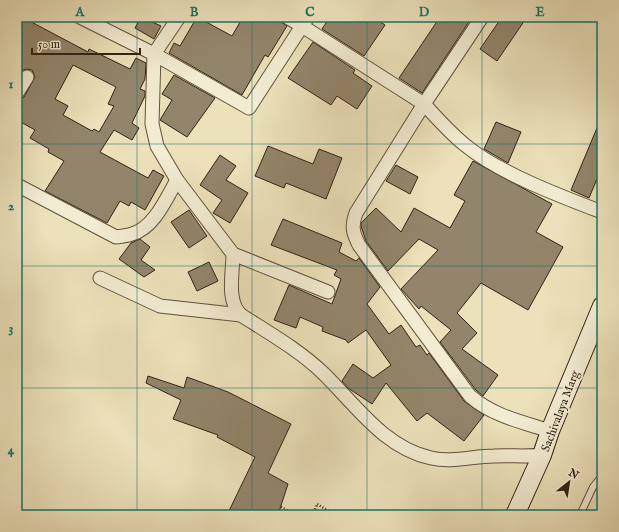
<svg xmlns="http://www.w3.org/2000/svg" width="619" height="532" viewBox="0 0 619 532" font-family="'IM FELL English',serif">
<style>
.building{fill:#93856b;stroke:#332115;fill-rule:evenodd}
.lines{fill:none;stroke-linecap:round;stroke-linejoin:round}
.service-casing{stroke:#61513e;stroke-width:8}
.minor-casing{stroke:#61513e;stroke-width:15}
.secondary-casing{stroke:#332115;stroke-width:20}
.path{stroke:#332115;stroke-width:2.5;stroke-dasharray:1 2;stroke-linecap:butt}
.service{stroke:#f3ecd2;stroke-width:6}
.minor{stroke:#f3ecd2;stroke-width:13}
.secondary{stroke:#f3ecd2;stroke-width:18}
.grid{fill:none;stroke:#0f766e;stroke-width:1;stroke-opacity:0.55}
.labels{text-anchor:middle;stroke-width:4;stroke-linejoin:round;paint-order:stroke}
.street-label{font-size:12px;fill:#332115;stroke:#f3ecd2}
.neatline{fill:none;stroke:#0f766e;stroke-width:1.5}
.grid-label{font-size:13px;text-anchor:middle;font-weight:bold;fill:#0f766e}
</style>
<rect width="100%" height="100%" fill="#ece1ba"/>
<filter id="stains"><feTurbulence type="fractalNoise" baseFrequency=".005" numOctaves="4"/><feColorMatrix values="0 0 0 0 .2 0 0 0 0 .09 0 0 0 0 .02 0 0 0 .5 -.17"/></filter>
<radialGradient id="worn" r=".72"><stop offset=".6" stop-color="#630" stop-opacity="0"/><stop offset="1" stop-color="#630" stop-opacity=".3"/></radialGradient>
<g class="building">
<path d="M17 17H22L88 52 89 49 130 69 136 58 146 63 145 79 140 89 145 91V96L132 123 139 128 132 140 114 130 100 152 148 178 153 170 164 176 145 210 131 202 129 206 120 201 107 223 45 191 64 161 48 152 49 149 30 138 35 130 17 120V101L24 97 35 77 32 70 27 69 23 70 17 78ZM73 65 116 87 108 104 114 106 99 132 94 129 92 131 63 115 68 106 55 99Z"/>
<path d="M141 17 161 26 154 39 135 28Z"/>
<path d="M197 17 232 36 243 17H274L287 26 268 57 265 55 242 95 169 53 174 43 180 46Z"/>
<path d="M330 17H373L385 25 364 56 322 29Z"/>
<path d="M440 17H472L422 93 399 78Z"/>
<path d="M502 17H527L497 61 480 49Z"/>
<path d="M313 42 355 70 353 73 372 86 357 109 337 96 331 105 288 78Z"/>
<path d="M174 75 215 98 187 137 160 120 172 100 162 94Z"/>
<path d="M602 116V167L589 198 571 190Z"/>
<path d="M496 122 521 132 508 163 484 149Z"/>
<path d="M268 146 313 164 319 149 342 158 326 199 286 183 284 188 255 176Z"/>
<path d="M220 155 236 166 226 180 248 193 230 223 213 213 222 200 200 185Z"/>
<path d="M473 161 552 204 536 232 563 247 528 310 481 283 457 313 477 333 462 349 498 375 483 396 476 390 440 342 451 330 421 306 419 309 401 289 438 250 419 239 388 271 366 241 361 226V223L376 208 401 232 414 208 450 228 465 201 454 195Z"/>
<path d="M396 165 418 177 410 194 386 181Z"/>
<path d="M189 210 207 236 189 248 171 222Z"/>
<path d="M283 219 342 243 339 252 356 261 359 258 380 287 367 304 389 334 401 325 416 347 420 345 427 355 429 353 464 401 484 415 464 441 427 413 417 421 386 383 372 404 348 388 342 381 353 364 373 378 391 365 366 330 348 343 346 340 322 331 323 327 300 317 296 328 274 320 289 285 332 304 341 279 334 275 337 270 271 245Z"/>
<path d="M140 239 150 247 141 260 155 270 144 277 119 259 131 243Z"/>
<path d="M209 262 218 281 197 291 188 272Z"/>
<path d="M148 376 184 388 187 377 228 392 291 424 268 473 288 484 278 515H227L255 457 217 437 218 435 173 419 181 400 146 383Z"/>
</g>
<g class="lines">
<g class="service-casing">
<path id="service" d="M580 515 593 487 602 476"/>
</g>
<g class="minor-casing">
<g id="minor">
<path d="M80 17 154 54 249 108 302 26 424 104 482 17"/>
<path d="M179 17 154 54 152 124 157 146 177 180 233 254 328 292"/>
<path d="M287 17 302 26 308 17"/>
<path d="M17 93 27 77"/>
<path d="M17 185 116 237C121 236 127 236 132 234 154 228 166 199 177 180"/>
<path d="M233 254C233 273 226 301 241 315 269 333 299 350 323 373 355 404 384 448 431 458 453 463 473 456 494 456 511 455 526 457 542 455"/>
<path d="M100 278 160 306 241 315"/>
<path d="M550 431C522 422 493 416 470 396L359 245C353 233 351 227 356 213L424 104C437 118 450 133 465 145 499 173 560 196 602 212"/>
</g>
</g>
<g class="secondary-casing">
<path id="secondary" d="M515 515 542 455 550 431 602 306"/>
</g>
<g class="path">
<path d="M281 507 296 515"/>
<path d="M313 515 317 504 335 515"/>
</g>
<use href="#service" class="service"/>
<use href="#minor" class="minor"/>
<use href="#secondary" class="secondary"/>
</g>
<path class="grid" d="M137 17V515M252 17V515M367 17V515M482 17V515M17 144H602M17 266H602M17 388H602"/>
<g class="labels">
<g class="street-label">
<text transform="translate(560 411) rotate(-69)" y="4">Sachivalaya Marg</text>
</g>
</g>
<rect width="619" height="532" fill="none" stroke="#ece1ba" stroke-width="44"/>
<g transform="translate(569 482) rotate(30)" stroke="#f3ecd2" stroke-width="3" paint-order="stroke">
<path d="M0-3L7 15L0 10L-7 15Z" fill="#332115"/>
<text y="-6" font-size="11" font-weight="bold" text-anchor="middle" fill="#332115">N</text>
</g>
<path d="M32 48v6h108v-6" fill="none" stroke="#332115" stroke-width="2"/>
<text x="38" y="48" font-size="12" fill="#332115" stroke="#f3ecd2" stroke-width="3" paint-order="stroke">50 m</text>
<rect x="22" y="22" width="575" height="488" class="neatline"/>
<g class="grid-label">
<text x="80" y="16">A</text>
<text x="194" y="16">B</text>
<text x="310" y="16">C</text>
<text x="424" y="16">D</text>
<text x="540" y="16">E</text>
<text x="11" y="88">1</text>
<text x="11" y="210">2</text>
<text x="11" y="332">3</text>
<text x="11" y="454">4</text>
</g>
<rect width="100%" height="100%" filter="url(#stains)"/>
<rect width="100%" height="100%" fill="url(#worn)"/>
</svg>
